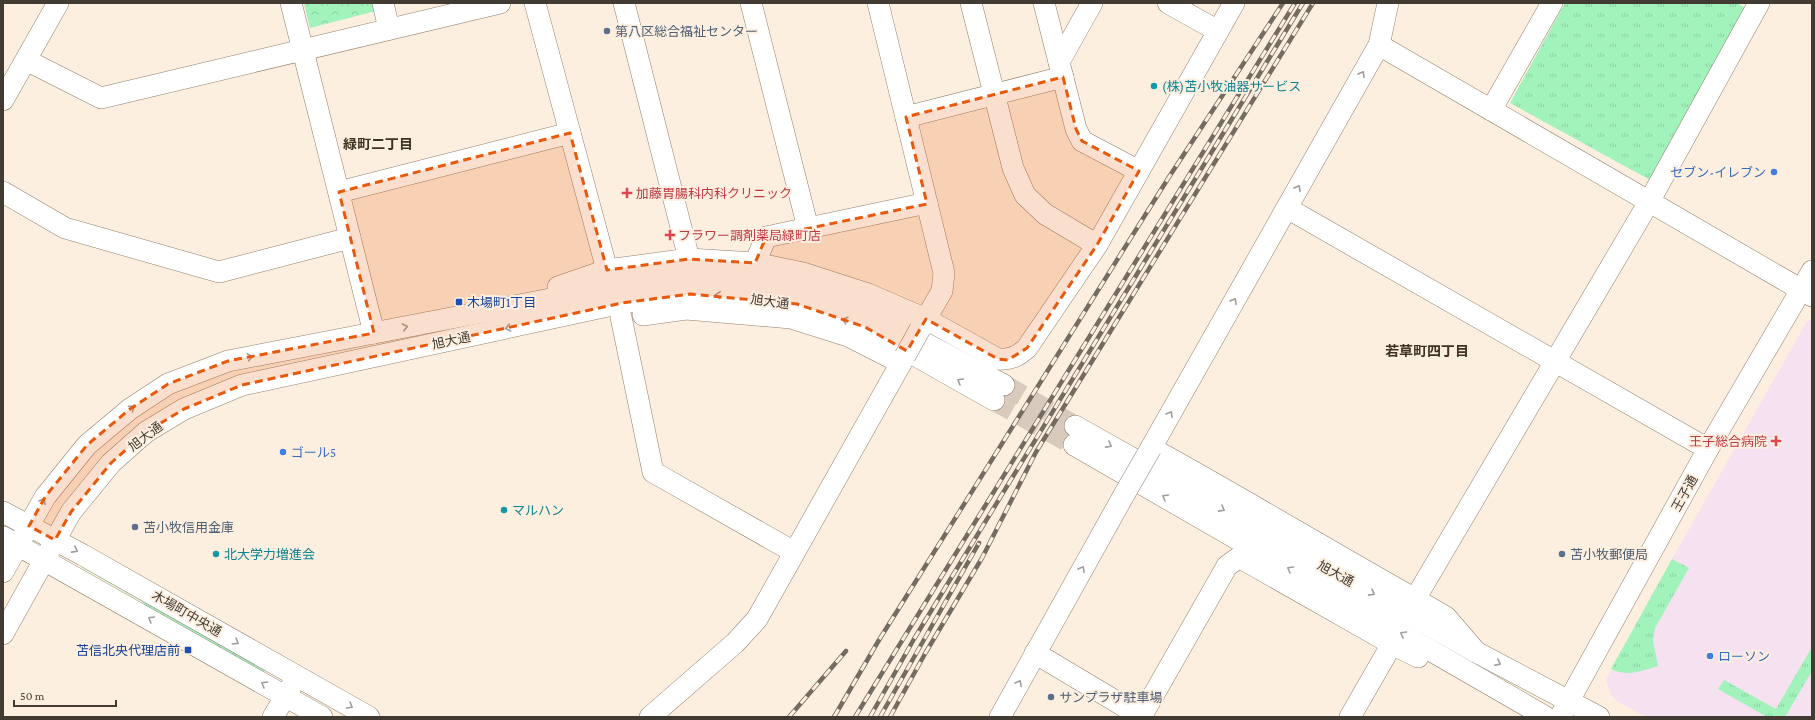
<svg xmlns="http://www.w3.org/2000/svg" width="1815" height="720" viewBox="0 0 1815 720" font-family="'Crimson Pro','Noto Sans JP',serif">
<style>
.medical{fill:#f6e1f0}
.grass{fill:url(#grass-tufts)}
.park{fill:url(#park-crowns)}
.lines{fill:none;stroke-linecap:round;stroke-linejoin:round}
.minor-tunnel{stroke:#d8cbbd;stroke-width:21;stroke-dasharray:21 10;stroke-linecap:butt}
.minor-casing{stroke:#90806e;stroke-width:22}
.minor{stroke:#fff;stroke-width:21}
.rail-casing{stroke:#746b61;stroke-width:4.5}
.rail{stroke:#fdefdf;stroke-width:3;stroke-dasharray:9;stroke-linecap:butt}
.minor-bridge-casing{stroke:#90806e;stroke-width:22;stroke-linecap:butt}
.minor-bridge{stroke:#fff;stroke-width:21}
.oneway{stroke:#a09d99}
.marked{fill:#e8590c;fill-opacity:0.2;stroke:#e8590c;stroke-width:3;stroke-dasharray:8 5;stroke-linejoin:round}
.service-dot{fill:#5c6f8a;stroke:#fdefdf;stroke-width:1.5}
.culture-dot{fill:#0f9aa8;stroke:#fdefdf;stroke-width:1.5}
.shop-dot{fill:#3f7fe0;stroke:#fdefdf;stroke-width:1.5}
.health-dot{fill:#e0444e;stroke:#fdefdf;stroke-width:1.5}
.transit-dot{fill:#1a4fb4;stroke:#fdefdf;stroke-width:1.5}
.labels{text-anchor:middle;stroke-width:4;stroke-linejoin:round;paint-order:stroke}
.service-label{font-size:13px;fill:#4e5e75;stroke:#fdefdf;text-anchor:start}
.culture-label{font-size:13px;fill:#0d838f;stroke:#fdefdf;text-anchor:start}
.shop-label{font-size:13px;fill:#366cbe;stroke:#fdefdf;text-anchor:start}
.health-label{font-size:13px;fill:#be3a42;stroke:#fdefdf;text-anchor:start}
.street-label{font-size:13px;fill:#423b33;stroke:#fdefdf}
.transit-label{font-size:13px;fill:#164399;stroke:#fdefdf;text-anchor:start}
.neighbourhood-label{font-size:14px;font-weight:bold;fill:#3f3221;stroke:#fdefdf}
</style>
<defs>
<pattern id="grass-tufts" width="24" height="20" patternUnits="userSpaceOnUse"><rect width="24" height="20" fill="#a1f2bb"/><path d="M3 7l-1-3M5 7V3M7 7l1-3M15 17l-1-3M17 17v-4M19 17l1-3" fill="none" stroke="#8cd0a1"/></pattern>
<pattern id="park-crowns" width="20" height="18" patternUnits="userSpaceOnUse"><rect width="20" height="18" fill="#a1f2bb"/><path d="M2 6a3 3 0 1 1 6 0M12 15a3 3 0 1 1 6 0" fill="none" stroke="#8cd0a1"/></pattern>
</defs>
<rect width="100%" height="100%" fill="#fdefdf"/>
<path class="medical" d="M1812 317V717H1646L1617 701 1611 695 1606 680 1672 559 1806 323Z"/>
<g class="grass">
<path d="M1565 3H1737L1745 8 1650 180 1510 103Z"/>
<path d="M1672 559 1689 568 1655 628 1653 641 1658 666C1641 671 1628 677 1611 669Z"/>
<path d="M83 564 266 668 263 674 152 611 141 601 81 567Z"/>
<path d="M1812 647V671L1785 717H1767L1718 689 1724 680 1776 709Z"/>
</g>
<path class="park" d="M304 3H378L380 10 310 28Z"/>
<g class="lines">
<g class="minor-tunnel">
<path d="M1004 385 1075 426"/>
<path d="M994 400 1074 445"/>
</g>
<g class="minor-casing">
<g id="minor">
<path d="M291 3 374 333"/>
<path d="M383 3 389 29"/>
<path d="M535 3 607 270"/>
<path d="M624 3 689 259"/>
<path d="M751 3 808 228"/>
<path d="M878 3 944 273 942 291 920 329"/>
<path d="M971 3 1013 168 1025 195 1045 214 1097 245"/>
<path d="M1044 3 1076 129 1082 141 1139 171"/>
<path d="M1168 3 1218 31"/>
<path d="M1388 3 1379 45 1151 448C1240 497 1326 549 1415 599"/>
<path d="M1379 45 1812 296"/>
<path d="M26 60 101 98 500 3"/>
<path d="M1059 62 1092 3"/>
<path d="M3 100 58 3"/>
<path d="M1491 110 1552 3"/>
<path d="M906 117 1063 77"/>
<path d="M3 192 65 228 219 272 350 238"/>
<path d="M339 192 570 133"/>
<path d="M1287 208 1708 449"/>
<path d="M755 263 766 237 927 203"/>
<path d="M558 287 607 270 689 259 755 263 803 273 868 294 926 319 998 359C1011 360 1018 356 1027 348L1097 245 1234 3"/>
<path d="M643 315 686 309 791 318 848 336 901 363"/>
<path d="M621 317 653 472 794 552"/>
<path d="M1075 426 1476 652 1599 717"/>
<path d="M1074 445 1546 717"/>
<path d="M3 512 83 555 369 717"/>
<path d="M3 537 322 717"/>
<path d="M3 572 45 497 87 445 130 409 168 384 228 361 618 286 692 277 757 280 806 289 855 306 1004 385"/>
<path d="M3 634 71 512 111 463 146 432 184 409 242 385 622 303 690 294 735 296 797 304 865 327 994 400"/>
<path d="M1476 652 1446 617 1415 599 1649 202 1759 3"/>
<path d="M1035 653 1142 717"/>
<path d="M273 717 292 685"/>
<path d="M650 717 735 643 757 619 905 356"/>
<path d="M1000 717 1125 493"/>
<path d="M1141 717 1227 566 1238 558 1244 560 1392 644 1418 657"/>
<path d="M1350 717 1392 644"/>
<path d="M1560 717 1708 449 1812 271"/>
</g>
</g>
<use href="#minor" class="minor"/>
<g class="rail-casing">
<g id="rail">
<path d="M789 717 846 651"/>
<path d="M834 717 879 640 1169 177 1283 3"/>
<path d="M855 717 1295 3"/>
<path d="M870 717 914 639 1012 478 1303 3"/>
<path d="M880 717 979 543"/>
<path d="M890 717 926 652 982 558 1036 452 1313 3"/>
</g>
</g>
<use href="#rail" class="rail"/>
<g class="minor-bridge-casing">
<g id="minor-bridge">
<path d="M905 356 920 329"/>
<path d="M1125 493 1151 448"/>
</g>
</g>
<use href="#minor-bridge" class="minor-bridge"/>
</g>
<defs><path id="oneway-chevron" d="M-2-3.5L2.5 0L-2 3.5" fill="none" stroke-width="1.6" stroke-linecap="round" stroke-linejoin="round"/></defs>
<g class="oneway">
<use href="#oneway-chevron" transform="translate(1362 74) rotate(-61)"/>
<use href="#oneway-chevron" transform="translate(1298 188) rotate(-61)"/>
<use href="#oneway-chevron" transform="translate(718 295) rotate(-177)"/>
<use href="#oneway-chevron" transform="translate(1234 301) rotate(-60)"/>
<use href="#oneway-chevron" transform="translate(845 320) rotate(-162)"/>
<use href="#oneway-chevron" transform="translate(405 327) rotate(-11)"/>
<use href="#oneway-chevron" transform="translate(508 328) rotate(168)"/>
<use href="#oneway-chevron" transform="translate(250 357) rotate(-11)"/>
<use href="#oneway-chevron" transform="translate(960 381) rotate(-150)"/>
<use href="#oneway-chevron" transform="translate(132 408) rotate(-36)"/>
<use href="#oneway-chevron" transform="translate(1170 414) rotate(-60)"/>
<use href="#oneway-chevron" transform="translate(1109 445) rotate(29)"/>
<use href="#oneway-chevron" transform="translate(1165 497) rotate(-150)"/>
<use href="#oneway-chevron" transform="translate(43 501) rotate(-59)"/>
<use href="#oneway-chevron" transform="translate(1222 509) rotate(29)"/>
<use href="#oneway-chevron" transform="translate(75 550) rotate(28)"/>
<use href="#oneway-chevron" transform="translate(1082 569) rotate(-61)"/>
<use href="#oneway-chevron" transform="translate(1290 569) rotate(-150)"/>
<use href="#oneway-chevron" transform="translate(1372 593) rotate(29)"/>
<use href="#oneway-chevron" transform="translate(151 619) rotate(-150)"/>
<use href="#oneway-chevron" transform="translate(1403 634) rotate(-150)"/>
<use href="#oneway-chevron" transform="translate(236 642) rotate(30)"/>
<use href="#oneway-chevron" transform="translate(1498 663) rotate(27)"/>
<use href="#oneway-chevron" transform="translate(1019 683) rotate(-61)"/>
<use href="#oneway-chevron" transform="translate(264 684) rotate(-150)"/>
<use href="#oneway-chevron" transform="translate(350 706) rotate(30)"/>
</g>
<path class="marked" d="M1063 77 1076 129 1082 141 1139 171 1097 245 1027 348 1008 360 998 359 926 319 907 351 865 327 797 304 690 294 622 303 242 385 184 409 146 432 111 463 71 512 55 540 29 526 45 497 87 445 130 409 168 384 228 361 374 333 339 192 570 133 607 270 689 259 755 263 766 237 927 204 906 117Z"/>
<g class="service-dot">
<circle cx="607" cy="31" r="4"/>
<circle cx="135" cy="527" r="4"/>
<circle cx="1562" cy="554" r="4"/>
<circle cx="1051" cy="697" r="4"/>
</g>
<g class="culture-dot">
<circle cx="1154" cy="86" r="4"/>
<circle cx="504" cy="510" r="4"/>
<circle cx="216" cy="554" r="4"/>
</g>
<g class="shop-dot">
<circle cx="1774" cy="172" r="4"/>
<circle cx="283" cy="452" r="4"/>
<circle cx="1710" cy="656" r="4"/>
</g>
<g class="health-dot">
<path d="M625 187h4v4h4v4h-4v4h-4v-4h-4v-4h4z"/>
<path d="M668 229h4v4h4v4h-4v4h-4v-4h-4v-4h4z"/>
<path d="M1774 435h4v4h4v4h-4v4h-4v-4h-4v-4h4z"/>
</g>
<g class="transit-dot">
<rect x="455" y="298" width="8" height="8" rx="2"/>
<rect x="184" y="646" width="8" height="8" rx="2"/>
</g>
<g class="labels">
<g class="service-label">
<text x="615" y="36">第八区総合福祉センター</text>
<text x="143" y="532">苫小牧信用金庫</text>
<text x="1570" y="559">苫小牧郵便局</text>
<text x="1059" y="702">サンプラザ駐車場</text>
</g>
<g class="culture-label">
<text x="1162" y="91">(株)苫小牧油器サービス</text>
<text x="512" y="515">マルハン</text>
<text x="224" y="559">北大学力増進会</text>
</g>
<g class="shop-label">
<text x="1766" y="177" text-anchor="end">セブン-イレブン</text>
<text x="291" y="457">ゴール5</text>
<text x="1718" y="661">ローソン</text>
</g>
<g class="health-label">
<text x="636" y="198">加藤胃腸科内科クリニック</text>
<text x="678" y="240">フラワー調剤薬局緑町店</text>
<text x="1767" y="446" text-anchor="end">王子総合病院</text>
</g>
<g class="street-label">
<text transform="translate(770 301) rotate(8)" y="5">旭大通</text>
<text transform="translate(451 340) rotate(-12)" y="5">旭大通</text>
<text transform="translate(145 436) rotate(-37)" y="5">旭大通</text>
<text transform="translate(1684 493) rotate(-61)" y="5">王子通</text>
<text transform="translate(1336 573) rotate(29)" y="5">旭大通</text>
<text transform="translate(187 613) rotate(30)" y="5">木場町中央通</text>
</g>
<g class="transit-label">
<text x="467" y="307">木場町1丁目</text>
<text x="180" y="655" text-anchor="end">苫信北央代理店前</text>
</g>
<g class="neighbourhood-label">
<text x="378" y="149">緑町二丁目</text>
<text x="1427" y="356">若草町四丁目</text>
</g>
</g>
<rect width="1815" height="720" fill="none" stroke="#423b33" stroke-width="8"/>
<path d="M14 700v6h102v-6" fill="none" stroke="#423b33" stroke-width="2"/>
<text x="20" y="700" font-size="12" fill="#423b33" stroke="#fdefdf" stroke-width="3" paint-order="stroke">50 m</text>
</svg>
